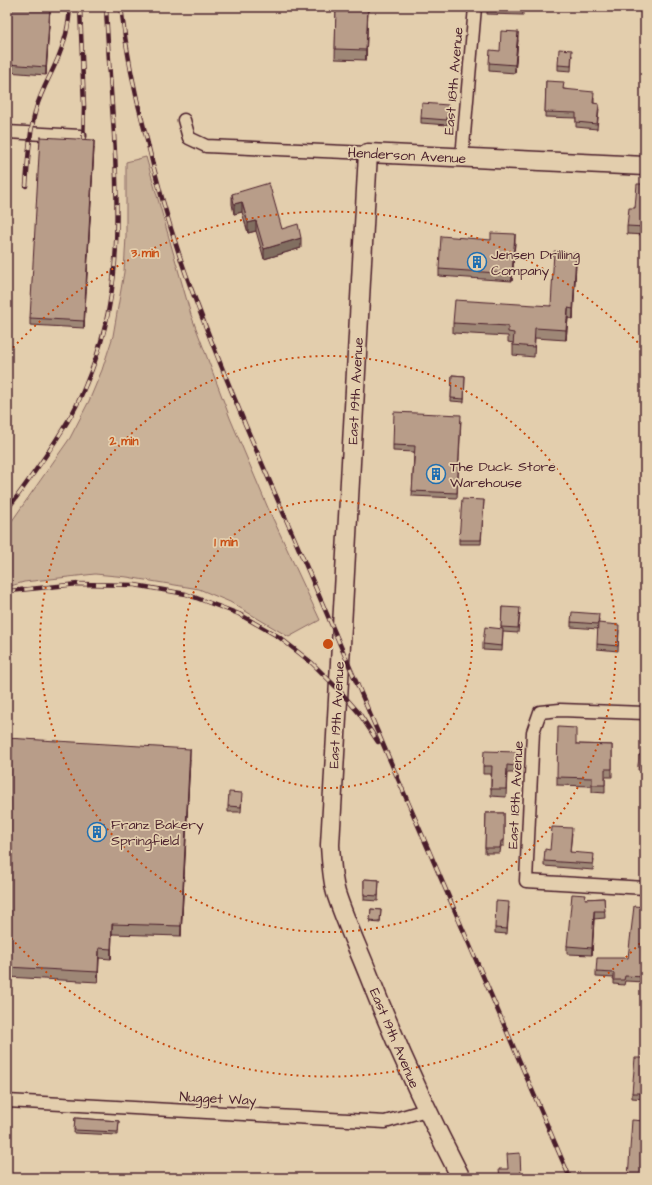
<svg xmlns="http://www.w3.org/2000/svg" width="652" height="1185" viewBox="0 0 652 1185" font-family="'Architects Daughter',sans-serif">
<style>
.green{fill:#cab298;stroke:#8a6862}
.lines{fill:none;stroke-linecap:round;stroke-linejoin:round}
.street-casing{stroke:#4a1f2b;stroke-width:15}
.secondary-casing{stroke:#4a1f2b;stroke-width:21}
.street{stroke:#e3cead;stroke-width:12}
.secondary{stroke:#e3cead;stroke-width:18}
.rail-casing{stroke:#4a1f2b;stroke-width:4.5}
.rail{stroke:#e3cead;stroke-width:3;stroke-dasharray:9;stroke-linecap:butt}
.wall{fill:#9e8776;stroke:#4a1f2b}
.shaded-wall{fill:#816e60;stroke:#4a1f2b}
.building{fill:#b89d89;stroke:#4a1f2b}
.ring{fill:none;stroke:#c84d12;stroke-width:2;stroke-dasharray:2 4}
.labels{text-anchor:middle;stroke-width:3.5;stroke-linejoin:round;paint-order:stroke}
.street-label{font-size:14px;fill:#4a1f2b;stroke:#e3cead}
.poi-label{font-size:14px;fill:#4a1f2b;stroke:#e3cead;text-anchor:start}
.centre{fill:#c84d12;stroke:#e3cead;stroke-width:2}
.ring-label{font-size:12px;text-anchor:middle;font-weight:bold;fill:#c84d12;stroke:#e3cead;stroke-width:3.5;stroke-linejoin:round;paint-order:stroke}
</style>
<rect width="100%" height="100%" fill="#e3cead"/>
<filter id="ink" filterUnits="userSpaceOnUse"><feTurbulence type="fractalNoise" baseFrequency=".025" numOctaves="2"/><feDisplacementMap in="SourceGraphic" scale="8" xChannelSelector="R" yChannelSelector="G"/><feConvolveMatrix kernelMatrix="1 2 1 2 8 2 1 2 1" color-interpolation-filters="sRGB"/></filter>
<g filter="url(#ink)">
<path class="green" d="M146 157 191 315 230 418 268 508 320 620 289 637 230 602 199 589 127 577 95 574 24 582 7 587V528L70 438 89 401 102 370 113 336 124 272 126 236V162Z"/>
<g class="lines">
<g class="street-casing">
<g id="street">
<path d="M184 120 189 138 206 146 368 153"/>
<path d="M7 132 80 136"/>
<path d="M462 158 475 7"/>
<path d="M645 713 560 710 540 712 533 732 526 881 645 888"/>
<path d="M7 1101 385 1122 426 1110"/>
</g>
</g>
<g class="secondary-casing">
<path id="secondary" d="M461 1178C427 1112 396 1045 369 976 358 948 345 921 336 893 332 878 331 861 330 845L368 153 645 166"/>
</g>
<use href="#street" class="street"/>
<use href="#secondary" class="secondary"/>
<g class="rail-casing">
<g id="rail">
<path d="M80 7 84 106 83 151"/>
<path d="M121 7C126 49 134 91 145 132 155 175 167 218 181 260 200 316 223 370 245 424L570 1178"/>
<path d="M26 186C28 160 29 134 36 109 41 91 51 75 58 58 65 42 69 25 70 7"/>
<path d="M7 510C30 479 54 446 73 412 78 403 82 394 86 384 121 303 119 221 114 134 111 92 108 49 106 7"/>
<path d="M7 593 10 591 78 584 135 585 186 594 239 614 279 637 312 663 338 689 359 713 378 742"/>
</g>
</g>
<use href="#rail" class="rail"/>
</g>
<g class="wall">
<path d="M7 7H50L46 75 7 72Z"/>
<path d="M251 7H297V9Z"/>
<path d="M336 7H368L366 60 335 59Z"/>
<path d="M487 7H523V15L487 14Z"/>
<path d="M518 40 515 73 489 71V63L500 51Z"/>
<path d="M572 55 571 71 558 70V65Z"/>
<path d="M546 81 564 89 594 97V103L599 109 597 129 576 127V118L545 117Z"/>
<path d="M448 110 447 125 421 123V118Z"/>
<path d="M94 148 84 328 30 325V318Z"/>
<path d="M645 184V235L627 234V226Z"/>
<path d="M232 194 282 229 301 248 264 259 256 231 248 233 242 212 234 214 232 204Z"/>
<path d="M515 242 512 281 439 276V269Z"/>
<path d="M576 263 573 319 568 318 566 340 535 338 534 357 513 355V343L508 342V336L453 333V323L551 306Z"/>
<path d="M452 375 465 376 464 402 451 401Z"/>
<path d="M461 420 457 498 412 496 414 452 393 451V445Z"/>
<path d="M484 500 481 544H459V540Z"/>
<path d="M502 607 520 613 518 633 503 632 502 651 483 650V644L501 629Z"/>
<path d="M599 619 598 629 571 627V622Z"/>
<path d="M619 630 618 651 597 649V644Z"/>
<path d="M7 738 190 759 181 936 112 934 111 959 99 958 98 982 7 977Z"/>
<path d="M576 744 612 745V777H605V793L592 792V786L557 785V777Z"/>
<path d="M639 755 645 756V770H638Z"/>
<path d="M517 760 516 773H507L506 797 491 796V774H483V766Z"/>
<path d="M242 798 241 812H228V806Z"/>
<path d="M486 813H504V846H501L500 853H485Z"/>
<path d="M572 833 570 852 594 859 593 870 544 866V861L550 850Z"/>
<path d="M364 879 379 880 378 901 364 900Z"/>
<path d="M604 898 605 918 594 919 592 955 567 954V946L586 899Z"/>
<path d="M509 907 507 934 495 933V928Z"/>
<path d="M371 909 381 910 380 923 370 922Z"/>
<path d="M644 963H645V982L625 981 624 985 614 984V978L596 977V972Z"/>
<path d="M645 1058V1099L632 1098V1093Z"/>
<path d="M75 1118 119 1121 118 1135 74 1133Z"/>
</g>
<g class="shaded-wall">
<path d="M50 7 46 75V67Z"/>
<path d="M368 7 366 60V50Z"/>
<path d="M518 32V40L515 73V65Z"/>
<path d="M94 140V148L84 328V321Z"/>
<path d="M242 202V212L234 214V204Z"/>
<path d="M256 221V231L248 233V223Z"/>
<path d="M515 234V242L512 281V274Z"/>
<path d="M301 238V248L264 259V249Z"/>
<path d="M576 253V263L573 319V309Z"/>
<path d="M568 308V318L566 340V330Z"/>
<path d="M190 749V759L181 936V926Z"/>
<path d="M594 911V919L592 955V948Z"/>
<path d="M112 924V934L111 959V949Z"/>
<path d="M99 948V958L98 982V972Z"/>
</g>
<g class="building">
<path d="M7 7H50L46 67 7 64Z"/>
<path d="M336 7H368L366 50 335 49Z"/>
<path d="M487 7H523V10L487 9Z"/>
<path d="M501 31 518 32 515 65 489 63 490 50 500 51Z"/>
<path d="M559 49 572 50 571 66 558 65Z"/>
<path d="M546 81 564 82 563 89 594 92 593 103 599 104 597 124 576 122V113L545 112Z"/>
<path d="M422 103 448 105 447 120 421 118Z"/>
<path d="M40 137 94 140 84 321 30 318Z"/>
<path d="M269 183 282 229 298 224 301 238 264 249 256 221 248 223 242 202 234 204 232 194Z"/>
<path d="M637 184H645V227L627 226 629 208H635Z"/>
<path d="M491 233 515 234 512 274 439 269 441 236 491 240Z"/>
<path d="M554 251 576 253 573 309 568 308 566 330 535 328 534 347 513 345 514 333 508 332V326L453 323 455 300 551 306Z"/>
<path d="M452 375 465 376 464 399 451 398Z"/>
<path d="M394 412 461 415 457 493 412 491 415 446 393 445Z"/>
<path d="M462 499 484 500 481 540H459Z"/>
<path d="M502 607 520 608 518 628 501 627Z"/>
<path d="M572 612 599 614 598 624 571 622Z"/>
<path d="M598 623 619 625 618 646 597 644Z"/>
<path d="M485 627 503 629 502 646 483 644Z"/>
<path d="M558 727 576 728V744L612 745V769H605V785H592V778L557 777Z"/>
<path d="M7 738 190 749 181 926 112 924 111 949 99 948 98 972 7 967Z"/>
<path d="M484 751 517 752 516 766 507 765 506 789H491L492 766H483Z"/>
<path d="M639 755 645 756V768L638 767Z"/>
<path d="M229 792 242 793 241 807 228 806Z"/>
<path d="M486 813H504V841H501L500 848H485Z"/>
<path d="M552 827 572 828 570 852 594 854 593 864 544 861 545 849 550 850Z"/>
<path d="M364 879 379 880 378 896 364 895Z"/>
<path d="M572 894 586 895 585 899 604 898 605 911H594L592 948 567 946Z"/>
<path d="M496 901 509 902 507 929 495 928Z"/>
<path d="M634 906 645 907V940L643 963H645V977L625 976 624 980H614V973L596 972 597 958H628Z"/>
<path d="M371 909 381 910 380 921 370 920Z"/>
<path d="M635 1058H645V1093H632Z"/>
<path d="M75 1118 119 1121 118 1132 74 1130Z"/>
<path d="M632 1120 645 1121V1178H628Z"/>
<path d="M520 1153 521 1178H500L499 1169H508L507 1154Z"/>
</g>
</g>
<g class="ring">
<circle cx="328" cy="644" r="144"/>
<circle cx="328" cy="644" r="288"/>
<path d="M644 939A432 432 0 0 1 9 936M9 352A432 432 0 0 1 644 349"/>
</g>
<defs>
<g id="building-ring" transform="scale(1)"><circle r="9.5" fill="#e3cead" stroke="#1f6fb2" stroke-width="1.5"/><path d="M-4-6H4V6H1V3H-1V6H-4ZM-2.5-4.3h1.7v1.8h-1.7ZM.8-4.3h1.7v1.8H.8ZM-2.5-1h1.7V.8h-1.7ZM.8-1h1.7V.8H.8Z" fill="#1f6fb2"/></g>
</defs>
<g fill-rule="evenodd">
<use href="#building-ring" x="477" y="262"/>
<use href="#building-ring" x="436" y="474"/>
<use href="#building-ring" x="97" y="832"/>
</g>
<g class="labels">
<g class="street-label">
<text transform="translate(453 81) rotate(-85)" y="5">East 18th Avenue</text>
<text transform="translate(407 155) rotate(3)" y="5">Henderson Avenue</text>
<text transform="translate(355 391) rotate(-87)" y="5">East 19th Avenue</text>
<text transform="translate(336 715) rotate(-87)" y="5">East 19th Avenue</text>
<text transform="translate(515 795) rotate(-87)" y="5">East 18th Avenue</text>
<text transform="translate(395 1038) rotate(67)" y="5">East 19th Avenue</text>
<text transform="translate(218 1098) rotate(3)" y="5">Nugget Way</text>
</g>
<g class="poi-label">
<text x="491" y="259">Jensen Drilling<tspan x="491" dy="16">Company</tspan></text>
<text x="450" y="471">The Duck Store<tspan x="450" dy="16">Warehouse</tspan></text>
<text x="111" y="829">Franz Bakery<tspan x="111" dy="16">Springfield</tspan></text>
</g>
</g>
<circle cx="328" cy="644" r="6" class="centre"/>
<g class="ring-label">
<text x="145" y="257">3 min</text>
<text x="124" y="445">2 min</text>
<text x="226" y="546">1 min</text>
</g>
<rect width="652" height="1185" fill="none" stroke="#e3cead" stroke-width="24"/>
<rect x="12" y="12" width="628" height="1161" fill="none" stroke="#4a1f2b" stroke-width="1.5" filter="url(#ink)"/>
</svg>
